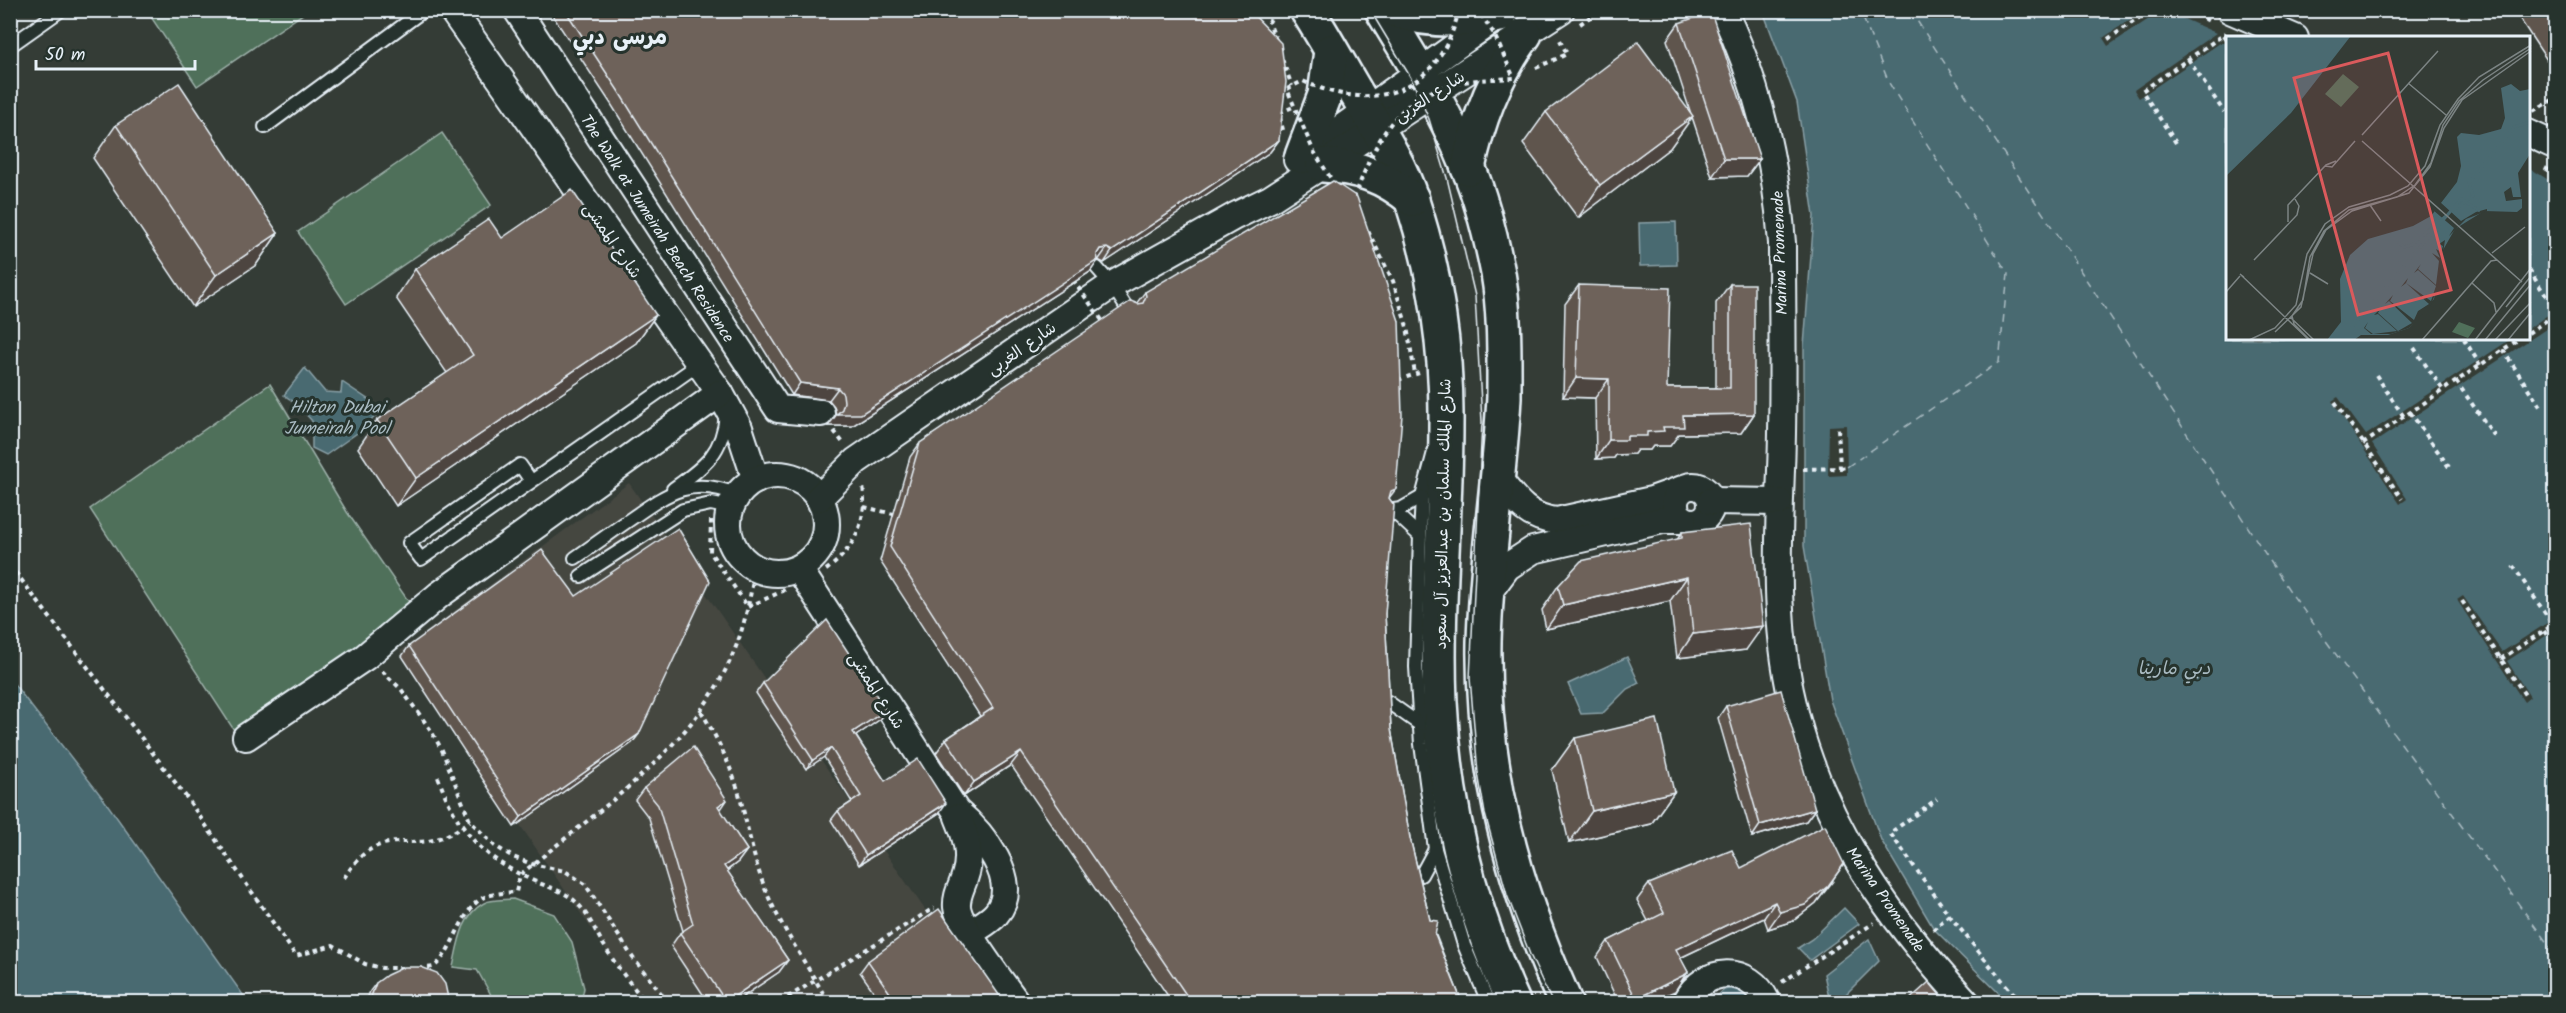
<svg xmlns="http://www.w3.org/2000/svg" width="2566" height="1013" viewBox="0 0 2566 1013" font-family="Kalam,'Playpen Sans Arabic',sans-serif">
<style>
.built{fill:#454741}
.green{fill:#50705a;stroke:#9cb0a9;stroke-width:1.5}
.water{fill:#4a6a71;stroke:#89a0a7;stroke-width:1.5}
.pier{fill:#343c36}
.lines{fill:none;stroke-linecap:round;stroke-linejoin:round}
.ferry{stroke:#a9bbc2;stroke-width:1.5;stroke-dasharray:8 6;stroke-linecap:butt}
.lane-casing{stroke:#e8f1f8;stroke-width:16}
.street-casing{stroke:#e8f1f8;stroke-width:30}
.primary-casing{stroke:#e8f1f8;stroke-width:38}
.path{stroke:#e8f1f8;stroke-width:4;stroke-dasharray:4.5 4.5;stroke-linecap:butt}
.lane{stroke:#26332d;stroke-width:12}
.street{stroke:#26332d;stroke-width:26}
.primary{stroke:#26332d;stroke-width:33}
.tram{stroke:#e8f1f8;stroke-width:1.5}
.path-bridge{stroke:#e8f1f8;stroke-width:4;stroke-dasharray:4.5 4.5;stroke-linecap:butt}
.wall{fill:#5f544d;stroke:#e8f1f8;stroke-width:1.5}
.shaded-wall{fill:#4d453f;stroke:#e8f1f8;stroke-width:1.5}
.building{fill:#6e625a;stroke:#e8f1f8;stroke-width:1.5}
.labels{text-anchor:middle;stroke-width:6;stroke-linejoin:round;paint-order:stroke}
.street-label{font-size:16px;fill:#e8f1f8;stroke:#26332d}
.water-label{font-size:18px;font-style:italic;fill:#a9bbc2;stroke:#26332d}
.district-label{font-size:22px;font-weight:bold;fill:#e8f1f8;stroke:#26332d}
.inset-river{fill:none;stroke:#4a6a71;stroke-width:3}
.inset-road{fill:none;stroke:#7c8484;stroke-width:1.5}
.view{fill:#da5a5c;fill-opacity:0.15;stroke:#da5a5c;stroke-width:3}
.inset-edge{fill:none;stroke:#e8f1f8;stroke-width:3}
</style>
<rect width="100%" height="100%" fill="#343c36"/>
<filter id="ink" filterUnits="userSpaceOnUse"><feTurbulence type="fractalNoise" baseFrequency=".0167" numOctaves="2"/><feDisplacementMap in="SourceGraphic" scale="12" xChannelSelector="R" yChannelSelector="G"/><feConvolveMatrix kernelMatrix="1 2 1 2 8 2 1 2 1" color-interpolation-filters="sRGB"/></filter>
<g filter="url(#ink)">
<path class="built" d="M629 483 989 1002H642L400 651Z"/>
<g class="green">
<path d="M154 10H307V11L197 86 149 14Z"/>
<path d="M442 133 491 205 346 304 298 232Z"/>
<path d="M270 384 347 512 420 618 245 747 90 509Z"/>
<path d="M513 899 554 914 572 942 584 988 581 1002H493L490 993 477 970 453 967C458 945 461 915 484 903 491 899 504 900 513 899Z"/>
</g>
<g class="water">
<path d="M1763 11H2203L2229 22 2227 38V339H2528L2529 143 2555 160V1002H2008L1934 929 1881 840 1830 700 1804 546V346L1814 216 1797 102Z"/>
<path d="M1676 222 1677 265 1640 266 1639 223Z"/>
<path d="M305 368 325 392 341 393 342 382 369 400 378 414 360 431 326 455 312 448V421L297 404 284 395Z"/>
<path d="M1627 657 1639 683 1627 689 1603 713 1581 714 1568 684Z"/>
<path d="M10 679 105 801 248 1002H11Z"/>
<path d="M1844 908 1859 924 1810 960 1798 948 1812 939Z"/>
<path d="M1869 939 1879 961 1838 1002H1830L1824 974Z"/>
<path d="M1734 987 1765 1002H1710L1724 990Z"/>
</g>
<g class="pier">
<path d="M2144 10 2161 11 2108 46 2103 38Z"/>
<path d="M2166 11H2203L2269 37 2227 38V43H2220L2139 98 2134 90 2216 33Z"/>
<path d="M2529 143 2555 160V184L2528 167Z"/>
<path d="M2555 310V323L2372 444 2407 499 2400 504 2332 401 2338 397 2366 435 2511 339H2528L2529 328Z"/>
<path d="M1846 425 1847 475 1828 476 1829 426Z"/>
<path d="M2463 596 2502 652 2555 618V630L2507 661 2530 697 2524 702 2457 600Z"/>
</g>
<g class="lines">
<g class="ferry">
<path d="M1910 10 2291 593 2556 955"/>
<path d="M1847 467 1999 362 2008 274 1889 83 1860 10"/>
</g>
<g class="lane-casing">
<g id="lane">
<path d="M10 46 61 10"/>
<path d="M265 127 424 10"/>
<path d="M1097 268 1112 285 1128 310"/>
<path d="M1434 452 1422 497 1420 536 1416 667 1421 744 1435 849 1464 945 1488 1002"/>
<path d="M531 481 520 465 409 543 421 559 699 364"/>
<path d="M673 489C703 467 723 454 726 414"/>
<path d="M1387 511 1401 509 1422 497"/>
<path d="M1393 511 1420 536"/>
<path d="M575 558C594 545 613 531 632 518 669 492 692 476 738 495"/>
<path d="M581 576 683 510 711 504 731 508"/>
<path d="M1388 702 1419 724"/>
<path d="M1421 875 1435 849"/>
</g>
</g>
<g class="street-casing">
<g id="street">
<path d="M452 10 720 393 739 428 756 480"/>
<path d="M517 10 778 409 821 413"/>
<path d="M1723 10C1759 84 1776 162 1782 243 1782 319 1784 394 1781 470 1778 556 1774 632 1796 717 1825 827 1890 920 1966 1002"/>
<path d="M2230 10 2295 38"/>
<path d="M2528 133 2556 146"/>
<path d="M1297 160 1499 15"/>
<circle cx="777" cy="524" r="49"/>
<path d="M1497 477C1515 500 1527 518 1557 521L1652 500 1680 490"/>
<circle cx="1693" cy="504" r="18"/>
<path d="M819 498 856 461 1112 285 1235 216 1270 199 1561 10"/>
<path d="M1711 501 1779 502"/>
<path d="M799 569 956 811C980 831 1024 882 996 914 989 922 978 927 970 933"/>
<path d="M1487 594 1507 567 1533 550 1663 520H1683"/>
<path d="M246 737 365 657 439 595 720 393"/>
<path d="M958 817C966 836 972 855 965 876 962 887 956 895 957 907 960 929 1002 982 1016 1002"/>
<path d="M1685 1002C1705 966 1749 964 1767 1002"/>
</g>
</g>
<g class="primary-casing">
<g id="primary">
<path d="M1307 10C1324 36 1339 64 1355 91 1376 127 1399 161 1412 201 1436 272 1447 352 1446 426 1446 518 1436 610 1440 702 1445 806 1470 908 1513 1002"/>
<path d="M1382 10C1413 61 1446 112 1468 167 1482 200 1491 238 1498 273 1505 313 1504 356 1504 397 1500 478 1486 560 1484 642 1482 771 1513 885 1565 1002"/>
<path d="M1394 10C1428 22 1464 21 1500 15"/>
<path d="M1302 156 1325 95 1331 51"/>
<path d="M1323 165C1358 167 1384 176 1412 199"/>
<path d="M1468 168C1478 118 1495 75 1525 34"/>
</g>
</g>
<g class="path">
<path d="M2188 10 2209 21"/>
<path d="M1580 24 1600 10"/>
<path d="M2223 35 2227 41"/>
<path d="M2108 39 2151 10"/>
<path d="M1276 40 1269 22 1276 10"/>
<path d="M1282 59 1292 86"/>
<path d="M2188 59 2224 112"/>
<path d="M1536 68 1567 54 1559 38"/>
<path d="M2533 111 2556 98"/>
<path d="M1283 130 1279 113 1293 107"/>
<path d="M2176 143 2142 91 2226 33"/>
<path d="M2545 168 2556 174"/>
<path d="M1368 231 1393 281 1407 327 1415 374"/>
<path d="M2529 270 2556 311"/>
<path d="M2548 319 2556 330"/>
<path d="M2528 333 2556 314"/>
<path d="M2464 339 2480 365"/>
<path d="M2414 348 2443 390"/>
<path d="M2503 350 2541 408"/>
<path d="M2376 375 2404 417"/>
<path d="M1398 380 1419 373"/>
<path d="M2456 381 2496 438"/>
<path d="M2335 402 2402 499"/>
<path d="M2410 412 2451 470"/>
<path d="M834 431 844 444"/>
<path d="M2363 444 2519 339"/>
<path d="M1840 468 1847 467"/>
<path d="M1803 469 1840 468 1838 428"/>
<path d="M864 507 898 515"/>
<path d="M711 520 710 552 748 607 787 589"/>
<path d="M10 565 187 798 296 956 333 945 365 964 382 968H405"/>
<path d="M2513 566 2553 625"/>
<path d="M826 570C854 550 868 520 863 486"/>
<path d="M2462 601 2525 695"/>
<path d="M2544 631 2556 648"/>
<path d="M2501 659 2556 623"/>
<path d="M382 671 401 689 430 729 442 750 470 821 495 846 513 857 532 864 565 871 585 884 633 958 668 1002"/>
<path d="M701 711C716 736 729 762 738 790 747 822 752 855 764 886 780 927 807 964 828 1002"/>
<path d="M438 777C457 830 482 858 534 881 550 888 566 891 578 904 590 917 596 933 605 947 617 967 631 985 646 1002"/>
<path d="M344 878C350 869 357 859 365 853 386 837 405 844 428 841 444 838 457 831 470 821"/>
<path d="M1949 915 2010 990 2024 1002"/>
<path d="M1933 930 1949 915 1890 833 1937 799"/>
<path d="M419 969C423 968 429 968 433 967 450 958 459 916 479 900 490 893 504 893 516 892L520 875C601 807 698 747 737 644 746 619 751 594 755 568"/>
<path d="M1782 982 1874 923"/>
<path d="M780 1002 934 908"/>
</g>
<use href="#lane" class="lane"/>
<use href="#street" class="street"/>
<use href="#primary" class="primary"/>
<path class="tram" d="M1370 10 1411 78 1429 119 1447 178 1475 296 1482 422 1470 678 1478 773 1485 814 1507 895 1531 957 1552 1002"/>
<g class="path-bridge">
<path d="M1412 83 1421 97"/>
<path d="M1335 185 1313 150 1287 89 1303 81C1376 115 1439 92 1459 10"/>
<path d="M1354 199C1375 141 1396 93 1464 82 1480 79 1498 79 1514 78L1494 34 1478 10"/>
<path d="M1073 280 1104 323"/>
</g>
</g>
<g class="wall">
<path d="M549 10H1249L1279 140 1270 152 1104 263 1098 260 1090 272 852 426H828L836 414 834 406 829 400 792 395 611 104Z"/>
<path d="M2514 10H2556V57L2547 60Z"/>
<path d="M1679 23 1760 159 1747 176 1712 177 1692 117 1670 148 1578 218 1523 144 1546 112 1691 114 1667 40Z"/>
<path d="M116 125 278 233 256 265 193 307 93 158Z"/>
<path d="M502 238 656 315 636 343 396 506 358 448 377 420 447 373 396 298 415 269Z"/>
<path d="M1730 284 1754 414 1741 433 1679 434 1670 446H1653L1650 450H1637L1634 454 1616 455 1614 458 1596 459 1595 398 1563 397 1565 304 1579 285 1667 388H1716V303Z"/>
<path d="M1145 292 1396 489 1389 498 1385 614 1391 729 1410 838 1430 920 1462 1002H1172L1011 765 964 796 936 753 946 739 980 716 880 561 910 457 920 443 1136 304Z"/>
<path d="M1682 532 1746 650 1677 658 1670 601 1546 629 1542 610 1558 586 1677 540Z"/>
<path d="M409 646 639 734 632 743 514 827 402 656Z"/>
<path d="M763 683 886 710 879 720 856 736 885 781 939 813 859 865 831 820 838 811 852 802 824 757 806 769 756 693Z"/>
<path d="M1726 706 1815 809 1806 821 1752 837 1718 718Z"/>
<path d="M1575 738 1674 792 1651 824 1569 843 1552 770Z"/>
<path d="M644 788 720 810 747 850 738 862 727 871 788 960 779 972 735 1002H708L671 946 680 933 683 931 649 818 635 800Z"/>
<path d="M1741 868 1833 881 1816 903 1793 921 1768 929 1764 918 1680 958 1688 972 1675 991 1650 1002H1618L1597 957 1608 941 1648 921 1637 900 1649 884Z"/>
<path d="M868 961 1004 1002H881L860 972Z"/>
<path d="M376 983 448 1002H366L370 991Z"/>
</g>
<g class="shaded-wall">
<path d="M11 10H21L10 18Z"/>
<path d="M2556 47V57L2547 60Z"/>
<path d="M1693 116 1670 148 1578 218 1600 185Z"/>
<path d="M1279 140 1270 152 1104 263 1112 251Z"/>
<path d="M1724 159H1760L1747 176 1712 177Z"/>
<path d="M278 233 256 265 193 307 216 275Z"/>
<path d="M1107 248 1090 272 852 426H828L837 414 1092 261 1100 249Z"/>
<path d="M656 315 636 343 396 506 416 478Z"/>
<path d="M1576 378 1609 379 1595 398 1563 397Z"/>
<path d="M800 383 838 388 829 400 792 395Z"/>
<path d="M1754 414 1741 433 1679 434 1670 446H1653L1650 450H1637L1634 454 1616 455 1614 458 1596 459 1609 440 1647 432 1663 427 1683 415Z"/>
<path d="M1687 577 1670 601 1546 629 1563 605Z"/>
<path d="M1763 626 1746 650 1677 658 1693 634Z"/>
<path d="M886 710 879 720 847 742 853 732Z"/>
<path d="M639 734 632 743 514 827 521 817Z"/>
<path d="M831 748 824 757 806 769 813 760Z"/>
<path d="M1021 752 1011 765 964 796 974 782Z"/>
<path d="M1674 792 1651 824 1569 843 1592 811Z"/>
<path d="M727 800 719 812 718 806Z"/>
<path d="M946 803 939 813 859 865 866 855Z"/>
<path d="M1815 809 1806 821 1752 837 1760 825Z"/>
<path d="M747 850 738 862 715 879 724 866Z"/>
<path d="M1844 864 1816 903 1793 921 1768 929 1780 912Z"/>
<path d="M1775 902 1764 918 1665 965 1676 949Z"/>
<path d="M788 960 779 972 735 1002H726Z"/>
<path d="M1686 974 1675 991 1650 1002H1633L1636 999Z"/>
</g>
<g class="building">
<path d="M565 10H1249L1281 43 1286 82 1279 140 1112 251 1107 248 1100 249 1097 254 1098 260 861 414H837L842 409 844 402 843 394 838 388 800 383 619 92Z"/>
<path d="M1711 12 1760 159H1724L1679 23Z"/>
<path d="M1638 42 1693 116 1600 185 1546 112Z"/>
<path d="M179 83 278 233 216 275 116 125Z"/>
<path d="M1333 181 1357 197 1399 321 1402 415 1396 489 1391 491 1389 498 1394 505 1385 614 1391 729 1410 838 1430 920 1438 921 1435 935 1462 1002H1191L1021 752 974 782 946 739 993 708 890 547 920 443 1131 301 1138 304 1143 303 1146 296 1145 292Z"/>
<path d="M572 190 656 315 416 478 377 420 473 355 415 269 489 219 502 238Z"/>
<path d="M1730 284H1754V414L1683 415 1684 427H1663L1664 431 1647 432V436H1627V440H1609V379L1576 378 1579 285 1670 288 1667 388H1730Z"/>
<path d="M1751 524 1763 626 1693 634 1687 577 1563 605 1558 586 1581 561 1682 538V532Z"/>
<path d="M678 528 710 581 639 734 521 817 409 646 542 550 576 596Z"/>
<path d="M827 620 886 710 853 732 885 781 918 759 946 803 866 855 838 811 861 796 831 748 813 760 763 683Z"/>
<path d="M1781 690 1815 809 1760 825 1726 706Z"/>
<path d="M1657 719 1674 792 1592 811 1575 738Z"/>
<path d="M693 747 727 800 718 806 747 850 724 866 788 960 726 1002 680 933 693 924 658 805 644 788Z"/>
<path d="M1825 825 1844 864 1828 886 1805 905 1780 912 1775 902 1676 949 1688 972 1686 974 1636 999 1608 941 1664 913 1649 884 1732 850 1741 868Z"/>
<path d="M939 909 1004 1002H896L868 961Z"/>
<path d="M404 967H421L437 973 445 984 448 998V1002H371V997L376 983 387 975Z"/>
<path d="M1929 982 1946 1002H1907Z"/>
</g>
</g>
<g class="labels">
<g class="street-label">
<text transform="translate(1429 96) rotate(-33)" y="6">شارع الغربى</text>
<text transform="translate(658 228) rotate(57)" y="6">The Walk at Jumeirah Beach Residence</text>
<text transform="translate(613 240) rotate(55)" y="6">شارع الممشى</text>
<text transform="translate(1779 253) rotate(-92)" y="6">Marina Promenade</text>
<text transform="translate(1021 348) rotate(-35)" y="6">شارع الغربى</text>
<text transform="translate(1442 514) rotate(-89)" y="6">شارع الملك سلمان بن عبدالعزيز آل سعود</text>
<text transform="translate(877 690) rotate(57)" y="6">شارع الممشى</text>
<text transform="translate(1886 899) rotate(55)" y="6">Marina Promenade</text>
</g>
<g class="water-label">
<text x="337" y="413">Hilton Dubai<tspan x="337" dy="21">Jumeirah Pool</tspan></text>
<text x="2174" y="674">دبي مارينا</text>
</g>
<g class="district-label">
<text x="620" y="44">مرسى دبي</text>
</g>
</g>
<g transform="translate(2226 36)">
<rect width="304" height="304" fill="#343c36"/>
<path d="M117 38 133 51 115 71 99 58ZM233 286 249 292 242 302 226 296Z" fill="#50705a"/>
<path d="M0 1H124L65 77 0 140ZM285 48 294 55 304 53V118L292 137 295 161H287L285 151 278 156 280 165 296 163V172L291 176 258 175 229 193 217 214 208 263 183 292 162 299H135L128 304H101L115 286 114 243 124 219 142 203 187 190 205 180 231 146 235 130 231 101 235 97 253 99 275 93 279 82 275 52Z" fill="#4a6a71"/>
<path d="M214 166 235 185 250 176 261 173V175L240 183 223 200 228 192 207 174ZM219 204 212 250 205 269 183 292 165 298H145L138 292 142 286 139 292 147 298 171 295 152 278 148 279 154 273 152 277 172 295 186 287 163 265 159 268 167 259 164 265 188 284 192 275 203 268 180 247 175 251 182 242 180 247 205 265 210 250 192 234 188 237 195 228 192 233 210 249 213 225 206 217 214 222 210 213 215 216 217 210 213 208Z" fill="#343c36"/>
<path class="inset-river" d="M226 175 247 160 243 147 288 91 305 86M164 199 178 211 186 209 220 180M115 304 235 163 254 175"/>
<path class="inset-road" d="M182 47 220 79M136 99 212 15M136 105 296 246M99 130 106 131 129 105M144 169 155 185M62 186V169L100 129 110 125M266 217 299 191M28 224 71 179 73 170 69 163M84 237 102 248M18 241 14 238 83 304M246 247 268 267 270 276M0 256 14 240M280 271 305 240M64 281 88 304M49 296 75 271 87 218 100 194 126 175 183 157 204 131 218 92 236 64 305 15M23 304 49 292 70 269 81 218 99 188 123 171 164 159 182 150 199 130 214 89 232 63 253 41 305 9M84 304 68 288 66 280 77 264 84 221 98 195 123 174 171 161 189 149 205 127 217 89 233 65 257 44 305 12M196 304 265 225 271 224M249 304 305 232M259 304 305 248M269 304 305 266M282 304 305 276"/>
<path class="view" d="M162 17 225 254 132 279 68 42Z"/>
<rect width="304" height="304" class="inset-edge"/>
</g>
<rect width="2566" height="1013" fill="none" stroke="#26332d" stroke-width="36"/>
<rect x="18" y="18" width="2530" height="977" fill="none" stroke="#e8f1f8" stroke-width="2" filter="url(#ink)"/>
<path d="M36 60v9h159v-9" fill="none" stroke="#e8f1f8" stroke-width="3"/>
<text x="45" y="60" font-size="18" fill="#e8f1f8" stroke="#26332d" stroke-width="4.5" paint-order="stroke">50 m</text>
</svg>
